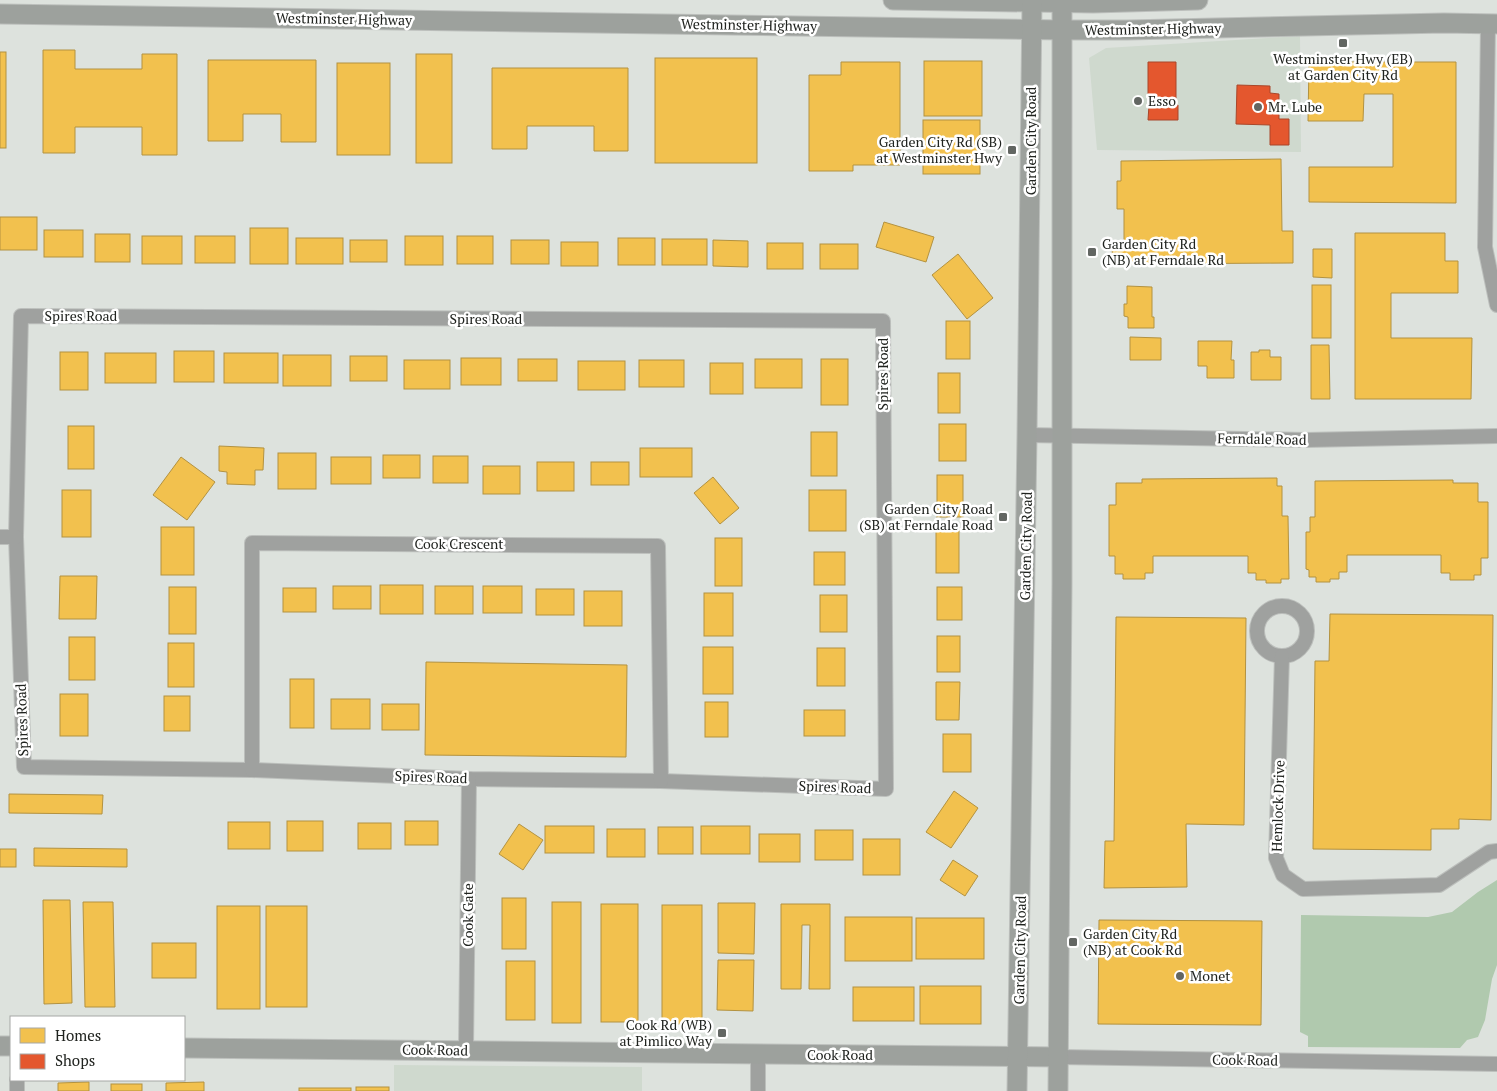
<svg xmlns="http://www.w3.org/2000/svg" width="1497" height="1091" viewBox="0 0 1497 1091" font-family="'PT Serif',serif">
<style>
.built{fill:#cfd9ce}
.forest{fill:#b0c9ae}
.homes{fill:#f2c14e;stroke:#b39240}
.shops{fill:#e4572e;stroke:#a9472a}
.lines{fill:none;stroke-linecap:round;stroke-linejoin:round}
.street-casing{stroke:#bcbfbc;stroke-width:16}
.secondary-casing{stroke:#bcbfbc;stroke-width:21}
.street{stroke:#9fa19f;stroke-width:14}
.secondary{stroke:#9da19d;stroke-width:19}
.poi-dot{fill:#626662;stroke:#fff;stroke-width:2}
.labels{text-anchor:middle;stroke-width:5;stroke-linejoin:round;paint-order:stroke}
.street-label{font-size:14px;fill:#20231f;stroke:#fff}
.poi-label{font-size:14px;fill:#20231f;stroke:#fff;text-anchor:start}
</style>
<rect width="100%" height="100%" fill="#dde2dd"/>
<g class="built">
<path d="M1300 36 1301 152 1097 150 1089 58 1106 48Z"/>
<path d="M394 1065 642 1067V1091H394Z"/>
</g>
<path class="forest" d="M1497 880V965L1492 979 1485 1020 1478 1037 1467 1040 1460 1048 1308 1047V1036L1300 1032 1301 915 1428 917 1452 912 1478 892Z"/>
<g class="homes">
<path d="M43 50H75V69H142V54H177V155H142V127H75V153H43Z"/>
<rect x="0" y="52" width="6" height="96"/>
<rect x="416" y="54" width="36" height="109"/>
<rect x="655" y="58" width="102" height="105"/>
<path d="M208 60H316V142H281V114H243V141H208Z"/>
<rect x="924" y="61" width="58" height="55"/>
<path d="M841 62H900V165H853V171H809V75H841Z"/>
<path d="M1309 62H1456V203L1309 202V167H1393V94H1364L1363 121H1308Z"/>
<rect x="337" y="63" width="53" height="92"/>
<path d="M492 68H628V151H594V126H527V149H492Z"/>
<rect x="923" y="120" width="57" height="54"/>
<path d="M1281 159 1282 231H1293V263L1113 264 1112 245H1124V209H1117V181H1121V161Z"/>
<rect x="0" y="217" width="37" height="33"/>
<path d="M884 222 934 237 926 262 876 247Z"/>
<rect x="250" y="228" width="38" height="36"/>
<rect x="44" y="230" width="39" height="27"/>
<path d="M1355 233H1445V261H1458V293H1391V338H1472L1471 399H1355Z"/>
<rect x="95" y="234" width="35" height="28"/>
<rect x="142" y="236" width="40" height="28"/>
<rect x="195" y="236" width="40" height="27"/>
<rect x="405" y="236" width="38" height="29"/>
<rect x="457" y="236" width="36" height="28"/>
<rect x="296" y="238" width="47" height="26"/>
<rect x="618" y="238" width="37" height="27"/>
<rect x="662" y="239" width="45" height="26"/>
<rect x="350" y="240" width="37" height="22"/>
<rect x="511" y="240" width="38" height="24"/>
<path d="M713 240 748 241V267L713 266Z"/>
<rect x="561" y="242" width="37" height="24"/>
<rect x="767" y="243" width="36" height="26"/>
<rect x="820" y="244" width="38" height="25"/>
<path d="M1313 249H1332V278L1313 277Z"/>
<path d="M958 254 993 298 967 319 932 275Z"/>
<rect x="1312" y="285" width="19" height="53"/>
<path d="M1127 286 1152 287V317H1154V328H1128V317L1124 316V304H1127Z"/>
<rect x="946" y="321" width="24" height="38"/>
<path d="M1130 337 1161 338V360H1130Z"/>
<path d="M1198 341H1232L1231 360H1234V378H1207V366H1198Z"/>
<path d="M1311 345H1329L1330 399H1311Z"/>
<path d="M1259 350H1270V357H1281V380H1251V352H1259Z"/>
<rect x="174" y="351" width="40" height="31"/>
<rect x="60" y="352" width="28" height="38"/>
<rect x="105" y="353" width="51" height="30"/>
<rect x="224" y="353" width="54" height="30"/>
<rect x="283" y="355" width="48" height="31"/>
<rect x="350" y="356" width="37" height="25"/>
<rect x="461" y="358" width="40" height="27"/>
<rect x="518" y="359" width="39" height="22"/>
<rect x="755" y="359" width="47" height="29"/>
<rect x="821" y="359" width="27" height="46"/>
<rect x="404" y="360" width="46" height="29"/>
<rect x="639" y="360" width="45" height="27"/>
<rect x="578" y="361" width="47" height="29"/>
<rect x="710" y="363" width="33" height="31"/>
<rect x="938" y="373" width="22" height="40"/>
<rect x="939" y="424" width="27" height="37"/>
<rect x="68" y="426" width="26" height="43"/>
<rect x="811" y="432" width="26" height="44"/>
<path d="M219 446 264 448 263 470H255V485L227 484V472L219 471Z"/>
<rect x="640" y="448" width="52" height="29"/>
<rect x="278" y="453" width="38" height="36"/>
<rect x="383" y="455" width="37" height="23"/>
<rect x="433" y="456" width="35" height="27"/>
<path d="M181 457 215 482 187 520 153 495Z"/>
<rect x="331" y="457" width="40" height="27"/>
<rect x="537" y="462" width="37" height="29"/>
<rect x="591" y="462" width="38" height="23"/>
<rect x="483" y="466" width="37" height="28"/>
<rect x="937" y="475" width="26" height="42"/>
<path d="M713 477 739 508 720 524 694 493Z"/>
<path d="M1277 478V486H1282V516H1288L1289 579H1281V583H1266V580H1256V573H1248V556H1153V573H1145V579H1123V574H1115V556H1109V505H1116V483H1142V479Z"/>
<path d="M1453 480V483H1478V502H1488V558H1481V575H1474V580H1450V573H1441V555H1347V572H1339V579H1330V582H1316V577H1309V570L1306 569V532H1310V517H1315V481Z"/>
<rect x="62" y="490" width="29" height="47"/>
<rect x="809" y="490" width="37" height="41"/>
<rect x="161" y="527" width="33" height="48"/>
<rect x="936" y="527" width="23" height="46"/>
<rect x="715" y="538" width="27" height="48"/>
<rect x="814" y="552" width="31" height="33"/>
<path d="M60 576H97L96 619H59Z"/>
<rect x="380" y="585" width="43" height="29"/>
<rect x="333" y="586" width="38" height="23"/>
<rect x="435" y="586" width="38" height="28"/>
<rect x="483" y="586" width="39" height="27"/>
<rect x="169" y="587" width="27" height="47"/>
<rect x="937" y="587" width="25" height="33"/>
<rect x="283" y="588" width="33" height="24"/>
<rect x="536" y="589" width="38" height="26"/>
<rect x="584" y="591" width="38" height="35"/>
<rect x="704" y="593" width="29" height="43"/>
<rect x="820" y="595" width="27" height="37"/>
<path d="M1330 614 1493 615 1491 820 1459 819V829H1431V850L1313 849 1315 661H1329Z"/>
<path d="M1116 617 1246 618 1244 825 1186 824 1187 887 1104 888 1105 841H1114Z"/>
<rect x="937" y="636" width="23" height="36"/>
<rect x="69" y="637" width="26" height="43"/>
<rect x="168" y="643" width="26" height="44"/>
<rect x="703" y="647" width="30" height="47"/>
<rect x="817" y="648" width="28" height="38"/>
<path d="M426 662 627 665 626 757 425 755Z"/>
<rect x="290" y="679" width="24" height="49"/>
<path d="M936 682H960L959 720H936Z"/>
<rect x="60" y="694" width="28" height="42"/>
<rect x="164" y="696" width="26" height="35"/>
<rect x="331" y="699" width="39" height="30"/>
<rect x="705" y="702" width="23" height="35"/>
<rect x="382" y="704" width="37" height="26"/>
<rect x="804" y="710" width="41" height="26"/>
<rect x="943" y="734" width="28" height="38"/>
<path d="M954 791 978 808 951 848 926 832Z"/>
<path d="M9 794 103 795 102 814 9 813Z"/>
<rect x="287" y="821" width="36" height="30"/>
<rect x="405" y="821" width="33" height="24"/>
<rect x="228" y="822" width="42" height="27"/>
<rect x="358" y="823" width="33" height="26"/>
<path d="M519 824 543 840 523 870 499 854Z"/>
<rect x="545" y="826" width="49" height="27"/>
<rect x="701" y="826" width="49" height="28"/>
<rect x="658" y="827" width="35" height="27"/>
<rect x="607" y="829" width="38" height="28"/>
<rect x="815" y="830" width="38" height="30"/>
<rect x="759" y="834" width="41" height="28"/>
<rect x="863" y="839" width="37" height="36"/>
<path d="M34 848 127 849V867L34 866Z"/>
<rect x="0" y="849" width="16" height="18"/>
<path d="M953 860 978 876 965 896 940 880Z"/>
<rect x="502" y="898" width="24" height="51"/>
<path d="M43 900H70L72 1003 44 1004Z"/>
<path d="M83 902H113L115 1007H85Z"/>
<rect x="552" y="902" width="29" height="121"/>
<path d="M718 903H755L754 954 718 953Z"/>
<rect x="601" y="904" width="37" height="118"/>
<path d="M781 904H830V989H809L810 925H802L801 989H781Z"/>
<rect x="662" y="905" width="40" height="119"/>
<rect x="217" y="906" width="43" height="103"/>
<rect x="266" y="906" width="41" height="101"/>
<rect x="845" y="917" width="67" height="44"/>
<rect x="916" y="918" width="68" height="41"/>
<path d="M1099 920 1262 921 1261 1025 1098 1024Z"/>
<rect x="152" y="943" width="44" height="35"/>
<path d="M718 960H754L753 1011 717 1010Z"/>
<rect x="506" y="961" width="29" height="59"/>
<rect x="920" y="986" width="61" height="38"/>
<rect x="853" y="987" width="61" height="34"/>
<path d="M89 1082V1091H58V1083Z"/>
<path d="M204 1082V1091H166V1083Z"/>
<rect x="111" y="1084" width="31" height="7"/>
<rect x="356" y="1087" width="33" height="4"/>
<rect x="299" y="1088" width="52" height="3"/>
</g>
<g class="shops">
<path d="M1148 62H1176V102L1148 101Z"/>
<path d="M1237 85 1270 86V93L1279 94V119H1289V145H1270V125L1236 124Z"/>
<path d="M1149 105H1178V120H1148Z"/>
</g>
<g class="lines">
<g class="street-casing">
<g id="street">
<path d="M1488 24 1485 247 1497 305"/>
<path d="M21 316 883 321 886 789 661 781 469 779 252 770 24 767 16 537Z"/>
<path d="M1027 435 1306 440 1497 436"/>
<path d="M0 537H16"/>
<circle cx="1282" cy="631" r="25"/>
<path d="M1282 656 1276 858 1283 875 1303 889 1439 885 1489 852 1497 851"/>
<path d="M252 770V543L658 546 661 781"/>
<path d="M466 1050 469 779"/>
<path d="M1059 1057 1497 1064"/>
<path d="M17 1091V1080"/>
<path d="M758 1091V1054"/>
</g>
</g>
<g class="secondary-casing">
<g id="secondary">
<path d="M893 0 1093 3 1198 0"/>
<path d="M0 14 1062 30H1127L1444 23 1497 24"/>
<path d="M0 1046H11"/>
<path d="M184 1048 1059 1057"/>
<path d="M1017 1091 1027 435 1032 0"/>
<path d="M1058 1091 1062 585V0"/>
</g>
</g>
<use href="#street" class="street"/>
<use href="#secondary" class="secondary"/>
</g>
<g class="poi-dot">
<rect x="1338" y="38" width="10" height="10" rx="2.5"/>
<circle cx="1138" cy="101" r="5"/>
<circle cx="1258" cy="107" r="5"/>
<rect x="1007" y="145" width="10" height="10" rx="2.5"/>
<rect x="1087" y="247" width="10" height="10" rx="2.5"/>
<rect x="998" y="512" width="10" height="10" rx="2.5"/>
<rect x="1068" y="937" width="10" height="10" rx="2.5"/>
<circle cx="1180" cy="976" r="5"/>
<rect x="717" y="1028" width="10" height="10" rx="2.5"/>
</g>
<g class="labels">
<g class="street-label">
<text transform="translate(344 19) rotate(1)" y="5">Westminster Highway</text>
<text transform="translate(749 25) rotate(1)" y="5">Westminster Highway</text>
<text transform="translate(1153 29) rotate(-1)" y="5">Westminster Highway</text>
<text transform="translate(1031 141) rotate(-90)" y="5">Garden City Road</text>
<text x="81" y="321">Spires Road</text>
<text x="486" y="324">Spires Road</text>
<text transform="translate(883 374) rotate(-90)" y="5">Spires Road</text>
<text transform="translate(1262 439) rotate(1)" y="5">Ferndale Road</text>
<text x="459" y="549">Cook Crescent</text>
<text transform="translate(1026 546) rotate(-89)" y="5">Garden City Road</text>
<text transform="translate(22 720) rotate(-92)" y="5">Spires Road</text>
<text transform="translate(431 777) rotate(2)" y="5">Spires Road</text>
<text transform="translate(835 787) rotate(2)" y="5">Spires Road</text>
<text transform="translate(1278 806) rotate(-88)" y="5">Hemlock Drive</text>
<text transform="translate(468 915) rotate(-90)" y="5">Cook Gate</text>
<text transform="translate(1020 950) rotate(-89)" y="5">Garden City Road</text>
<text transform="translate(435 1050) rotate(1)" y="5">Cook Road</text>
<text x="840" y="1060">Cook Road</text>
<text transform="translate(1245 1060) rotate(1)" y="5">Cook Road</text>
</g>
<g class="poi-label">
<text x="1343" y="64" text-anchor="middle">Westminster Hwy (EB)<tspan x="1343" dy="16">at Garden City Rd</tspan></text>
<text x="1148" y="106">Esso</text>
<text x="1268" y="112">Mr. Lube</text>
<text x="1002" y="147" text-anchor="end">Garden City Rd (SB)<tspan x="1002" dy="16">at Westminster Hwy</tspan></text>
<text x="1102" y="249">Garden City Rd<tspan x="1102" dy="16">(NB) at Ferndale Rd</tspan></text>
<text x="993" y="514" text-anchor="end">Garden City Road<tspan x="993" dy="16">(SB) at Ferndale Road</tspan></text>
<text x="1083" y="939">Garden City Rd<tspan x="1083" dy="16">(NB) at Cook Rd</tspan></text>
<text x="1190" y="981">Monet</text>
<text x="712" y="1030" text-anchor="end">Cook Rd (WB)<tspan x="712" dy="16">at Pimlico Way</tspan></text>
</g>
</g>
<rect x="10" y="1016" width="175" height="65" fill="#ffffff" stroke="#a6a7a5"/>
<rect x="20" y="1028" width="25" height="15" fill="#f2c14e" stroke="#a6a7a5"/>
<text x="55" y="1041" font-size="15" fill="#20231f">Homes</text>
<rect x="20" y="1054" width="25" height="15" fill="#e4572e" stroke="#a6a7a5"/>
<text x="55" y="1066" font-size="15" fill="#20231f">Shops</text>
</svg>
